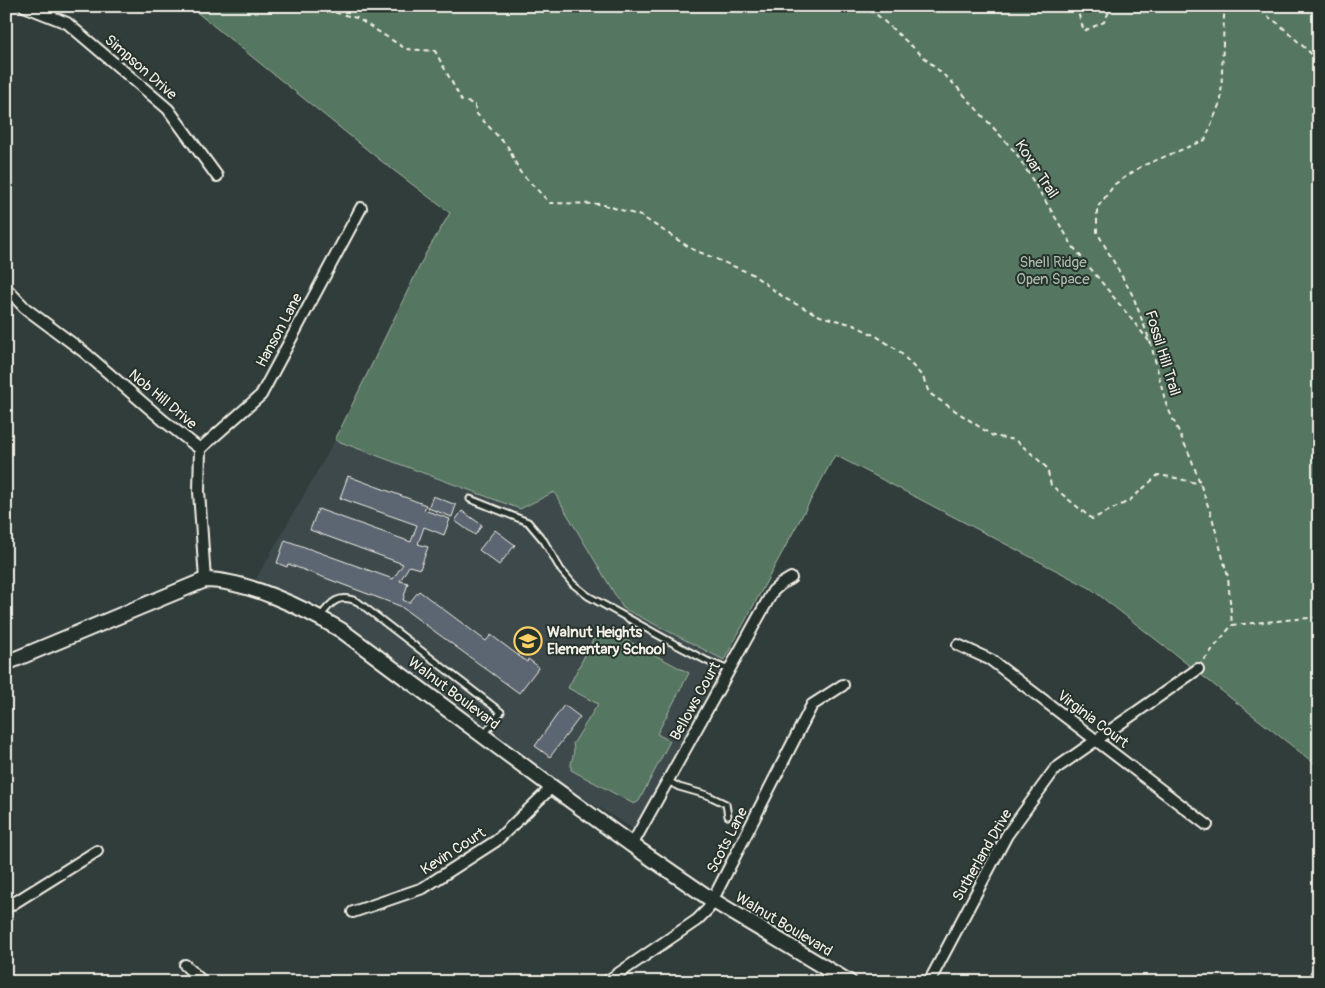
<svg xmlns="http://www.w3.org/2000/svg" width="1325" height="988" viewBox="0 0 1325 988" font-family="Pangolin,sans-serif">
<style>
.built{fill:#3e494c}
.green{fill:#547660;stroke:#a4b4a4}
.building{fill:#5b6572;stroke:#f4f1e8}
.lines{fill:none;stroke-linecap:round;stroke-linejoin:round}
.lane-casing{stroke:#f4f1e8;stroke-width:9}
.street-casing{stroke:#f4f1e8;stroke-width:14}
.secondary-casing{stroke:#f4f1e8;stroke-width:18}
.path{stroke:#f4f1e8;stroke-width:2;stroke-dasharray:5 4;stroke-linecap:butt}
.lane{stroke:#26332d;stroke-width:5}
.street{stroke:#26332d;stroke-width:10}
.secondary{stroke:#26332d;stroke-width:14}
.labels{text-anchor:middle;stroke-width:4;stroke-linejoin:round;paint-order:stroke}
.street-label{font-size:15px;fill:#f4f1e8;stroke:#26332d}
.park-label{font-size:15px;fill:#acbaab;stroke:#26332d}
.poi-label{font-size:15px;font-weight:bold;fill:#f4f1e8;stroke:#26332d;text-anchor:start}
</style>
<rect width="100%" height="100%" fill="#313d3b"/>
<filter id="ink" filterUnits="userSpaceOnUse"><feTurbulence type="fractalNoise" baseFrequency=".02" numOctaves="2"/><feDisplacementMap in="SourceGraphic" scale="10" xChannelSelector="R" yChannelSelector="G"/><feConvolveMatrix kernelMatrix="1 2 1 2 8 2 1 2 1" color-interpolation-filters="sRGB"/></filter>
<g filter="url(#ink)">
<path class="built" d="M335 440 520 509 554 492 623 608 724 660 635 830 553 779 345 621 318 605 256 579Z"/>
<g class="green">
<path d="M189 6H1319V767L1090 588 835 455 724 660 623 608 554 492 520 509 335 440 426 253 450 213 380 160Z"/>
<path d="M600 626 689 673 657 734 670 741 639 801 634 804 571 770C570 759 576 755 573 744L598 704 568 688Z"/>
</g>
<g class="building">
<path d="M348 476 426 505 424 510 450 519 444 535 424 527 418 544 428 547 420 569 409 566 400 581 408 583 403 600 409 603 419 591 486 641 491 635 527 662 528 659 539 667 519 693 400 606 288 564 287 567 277 563 285 540 393 579 403 564 310 530 318 509 411 542 417 525 340 498Z"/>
<path d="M433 496 456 505 452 517 428 508Z"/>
<path d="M462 511 482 525 475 535 455 521Z"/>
<path d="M495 530 515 545 499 565 479 550Z"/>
<path d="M564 705 580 717 550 757 535 746Z"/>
</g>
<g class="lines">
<g class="lane-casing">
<g id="lane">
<path d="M470 499 528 522 544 541 561 570 573 584 588 596 669 641 707 661 729 670"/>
<path d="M320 617C331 602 339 593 358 602L501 712 484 735"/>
<path d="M668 781 679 787 707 795 726 804 728 816"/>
</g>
</g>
<g class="street-casing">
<g id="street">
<path d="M24 6 67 23 168 109 217 176"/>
<path d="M6 288 25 308 84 352 164 421 200 449 199 491 205 580"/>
<path d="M200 449 261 395 361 208"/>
<path d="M958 645 991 660 1207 825"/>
<path d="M632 845 773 591 781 584 791 578"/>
<path d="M6 908 97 851"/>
<path d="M353 912 423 888 496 841 552 787"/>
<path d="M185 965 203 982"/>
<path d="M606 982 697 920 708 909 812 705 843 685"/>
<path d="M929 982 1007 835 1055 769 1198 669"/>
<path d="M1313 982 1319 970"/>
</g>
</g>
<g class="secondary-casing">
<path id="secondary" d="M6 663 205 580C246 580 306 609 341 630L552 787 632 845 712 900 849 982"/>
</g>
<g class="path">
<path d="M309 6 357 18 406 49 435 51 462 101 475 104V112L508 147 520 172 550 203 601 204 641 216 692 249 752 274 786 299 820 316 854 325 876 336 899 351 923 377 929 393 993 436 1015 440 1032 454 1047 468 1051 485 1092 519 1129 501 1158 475 1176 478 1200 484"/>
<path d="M861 6 876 14 956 86 1016 153 1074 248 1149 341"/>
<path d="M1076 6 1084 31 1104 22 1112 6"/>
<path d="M1227 6 1224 16 1221 100 1205 140 1142 166 1115 184 1097 208V232L1133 296 1151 344 1166 404 1191 458 1212 517 1228 577 1232 625 1319 617"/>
<path d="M1252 6 1279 24 1319 61"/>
<path d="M1204 660 1232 625"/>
</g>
<use href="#lane" class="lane"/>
<use href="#street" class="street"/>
<use href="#secondary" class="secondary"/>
</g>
</g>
<defs>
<g id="school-ring" transform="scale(1.4375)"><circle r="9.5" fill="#26332d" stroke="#ffd166" stroke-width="1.5"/><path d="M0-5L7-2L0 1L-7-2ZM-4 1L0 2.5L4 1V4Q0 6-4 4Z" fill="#ffd166"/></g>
</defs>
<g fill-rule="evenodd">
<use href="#school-ring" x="528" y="641"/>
</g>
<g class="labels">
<g class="street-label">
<text transform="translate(141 67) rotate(41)" y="5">Simpson Drive</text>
<text transform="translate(1037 169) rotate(57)" y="5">Kovar Trail</text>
<text transform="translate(279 330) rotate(-62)" y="5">Hanson Lane</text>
<text transform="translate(1163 353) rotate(73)" y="5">Fossil Hill Trail</text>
<text transform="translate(163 399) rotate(40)" y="5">Nob Hill Drive</text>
<text transform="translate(454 693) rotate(37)" y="5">Walnut Boulevard</text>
<text transform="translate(695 701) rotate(-61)" y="5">Bellows Court</text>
<text transform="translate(1093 719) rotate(37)" y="5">Virginia Court</text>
<text transform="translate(727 840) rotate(-63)" y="5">Scots Lane</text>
<text transform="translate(453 851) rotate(-33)" y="5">Kevin Court</text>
<text transform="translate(982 855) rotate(-60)" y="5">Sutherland Drive</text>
<text transform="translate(784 924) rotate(31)" y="5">Walnut Boulevard</text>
</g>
<g class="park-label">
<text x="1053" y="267">Shell Ridge<tspan x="1053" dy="17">Open Space</tspan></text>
</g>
<g class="poi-label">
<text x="547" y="637">Walnut Heights<tspan x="547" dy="17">Elementary School</tspan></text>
</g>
</g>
<rect width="1325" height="988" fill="none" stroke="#26332d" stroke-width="25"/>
<rect x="12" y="12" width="1300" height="963" fill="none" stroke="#f4f1e8" stroke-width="2" filter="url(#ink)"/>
</svg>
